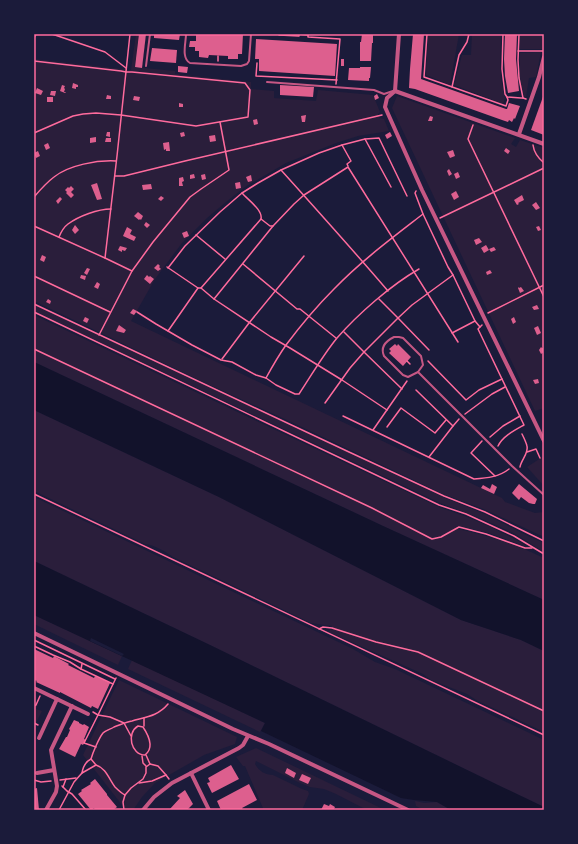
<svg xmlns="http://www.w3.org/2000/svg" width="578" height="844" viewBox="0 0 578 844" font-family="'DM Sans',sans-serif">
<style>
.green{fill:#2a1e3b}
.water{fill:#12122b}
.pier{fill:#1b1b3a}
.building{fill:#dd5f8e}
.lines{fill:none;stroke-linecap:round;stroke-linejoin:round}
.path{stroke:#ff6b9d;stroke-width:1.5}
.service{stroke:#c65784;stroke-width:2}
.minor{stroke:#c65784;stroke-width:4}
.neatline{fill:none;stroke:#ff6b9d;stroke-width:1.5}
</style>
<rect width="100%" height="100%" fill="#1b1b3a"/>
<g class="green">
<path d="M136 34H139L135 67 175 71V74L251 82V89L274 91V98L316 101 318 90 373 95 380 112 378 114 379 118 384 119 389 131 358 136 336 143 286 163 245 187 226 202 207 218 182 243 155 279 131 321 502 498 505 502 535 513 544 512V537L486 510 443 494 287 420 201 381 34 301V59L131 70Z"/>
<path d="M428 34H459L450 85 426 75Z"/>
<path d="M472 34 501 36 500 64 501 79 505 98 503 104 454 85 462 55H471Z"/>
<path d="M520 34H543L542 49H520Z"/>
<path d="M541 52 536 77 529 78 526 97 524 96 520 78V53Z"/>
<path d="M397 96 515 138 511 144 516 147 520 140 544 148V408L535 411 392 108Z"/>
<path d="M34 305 443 497 487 515 528 536 544 543V552C534 546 525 540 515 534 491 522 465 512 440 503L34 311Z"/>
<path d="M34 315 282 433 439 507 467 517 491 527 522 543 527 547 489 533 459 526 455 527 458 529C487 535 517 545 544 558V600L383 526 34 362Z"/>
<path d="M34 410 219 497 461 620 521 640 544 651V732L478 701 467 694 431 680 423 674 329 632 330 630H332V626L311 623 173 557C165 551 154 545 145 544L34 491Z"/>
<path d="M544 456V486L527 467Z"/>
<path d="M34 497 353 649 375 662 395 669 544 740V807L502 787 212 646 34 561Z"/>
<path d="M34 615 122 656 118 665 34 624Z"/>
<path d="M132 660 265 723 260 732 128 669Z"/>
<path d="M119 680 237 737 235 744 204 755 155 783 142 797 133 810H126L83 755Z"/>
<path d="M37 704 38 705 36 709 42 711 36 723 34 722V707Z"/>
<path d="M256 748 385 810H367L336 794 324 789 310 787 300 783 256 761 255 764C259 771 265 775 273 775L302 789 308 791 309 794 302 810H263V808L245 766H243L236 757Z"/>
<path d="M415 801 424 803 437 802 451 810H424L416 806Z"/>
</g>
<g class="water">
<path d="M34 362 383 526 544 600V651L521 640 461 620 219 497 34 410Z"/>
<path d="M34 561 212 646 502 787 544 807V810H451L437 802 414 800 401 798 261 731 265 723 34 615Z"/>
</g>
<path class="pier" d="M91 638 124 654 122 656 90 641Z"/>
<g class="building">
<path d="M139 34H146L142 68 135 67Z"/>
<path d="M154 34H180L179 40 154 38Z"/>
<path d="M196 34H243L242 54H238V59H228V56L209 55 208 58 199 57V51H195V47H189L190 41H196Z"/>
<path d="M362 34H373V43H372L371 61H360V42H361Z"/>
<path d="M413 34H424L421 79 506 109H507L509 103 520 106 515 119 514 118 512 122 509 120 508 122 502 120 415 89 409 88 410 69Z"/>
<path d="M505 34H517L516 59 519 91 508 93 505 76 504 59Z"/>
<path d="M256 39 337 44 335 76 259 71V59H255Z"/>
<path d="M152 48 177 50 176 63 150 61Z"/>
<rect x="341" y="59" width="3" height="7"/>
<path d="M178 66 188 67 187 73 178 72Z"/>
<path d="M360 67H371L370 78H369V81L348 80 349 68H360Z"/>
<path d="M73 83 78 85V87H76V89L72 88Z"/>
<path d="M62 85 65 86 64 88 65 89 64 92H66L65 93 60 91Z"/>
<path d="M280 85 314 87 313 97 280 95Z"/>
<path d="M37 88 43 91 41 95 35 93Z"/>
<path d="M51 91H56L55 96 50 95Z"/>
<path d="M377 94 379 98 375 100 374 96Z"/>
<path d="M544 94V135L531 130Z"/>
<path d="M107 95 111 96V99H106Z"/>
<path d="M134 96 140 97 139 101 133 100Z"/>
<rect x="47" y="97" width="6" height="5"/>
<path d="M179 103 183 104V107H179Z"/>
<path d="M306 115 305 122H302L301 116Z"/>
<path d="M430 116 433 117 432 121H428Z"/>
<path d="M257 119 258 124 254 125 253 120Z"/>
<path d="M107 132H110V137L106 136Z"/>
<path d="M184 132 185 136 181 137 180 133Z"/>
<path d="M390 132 392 136 387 139 385 135Z"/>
<path d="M215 135 216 141 210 142 209 136Z"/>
<path d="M96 137V142L90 143V138Z"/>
<path d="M106 138H111V142H105Z"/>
<path d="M169 142 170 151H166V149L164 150 163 143Z"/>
<path d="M48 143 50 148 46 150 44 145Z"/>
<path d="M506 148 510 151 508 154 504 151Z"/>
<path d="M453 150 455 156 450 158 447 152Z"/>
<path d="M38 151 40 156 36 158 34 153Z"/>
<path d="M449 169 452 174 449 176 447 171Z"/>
<path d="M458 172 460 177 456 179 454 174Z"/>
<path d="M194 174 195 178 190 179V175Z"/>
<path d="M205 174 206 179 202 180 201 175Z"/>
<path d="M251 175 252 181 248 182 246 177Z"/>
<path d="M183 177 184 181 182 182 183 186H179V178Z"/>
<path d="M240 182 241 188 236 189 235 183Z"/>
<path d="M97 183 102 199 97 200 91 185Z"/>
<path d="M151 184 152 189 143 190 142 185Z"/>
<path d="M71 186 74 189 71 192 74 195 71 198 66 193 67 192 65 190 68 187 69 188Z"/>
<path d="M456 191 459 197 454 200 451 194Z"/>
<path d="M522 195 524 200 518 203 519 204 517 205 514 200Z"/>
<path d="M161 196 164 198 161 201 158 199Z"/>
<path d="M60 197 62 199 58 204 56 201Z"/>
<path d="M536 202 540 208 536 210 532 205Z"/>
<path d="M138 212 143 216 141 220 140 219 139 220 134 216Z"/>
<path d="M146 222 150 225 147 228 144 225Z"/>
<path d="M75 225 79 230 75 234 72 230Z"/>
<path d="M539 226 541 230 538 231 536 227Z"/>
<path d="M127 227 132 230 130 234 136 237 134 241 123 236Z"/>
<path d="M187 231 189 236 184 238 182 233Z"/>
<path d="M479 238 482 242 476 245 474 240Z"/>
<path d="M486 245 489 250 484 253 481 248Z"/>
<path d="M120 246 127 248 125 251 122 250V252L118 250Z"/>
<path d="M494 247 496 250 491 252 489 249Z"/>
<path d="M42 255 46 257 44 262 40 260Z"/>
<path d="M158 264 160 266 159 267 161 269 158 271 154 268Z"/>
<path d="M87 268 90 269 87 275 84 273Z"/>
<path d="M490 270 492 273 487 275 486 272Z"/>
<path d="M81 275 86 276 85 280 80 278Z"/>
<path d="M147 275 149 277 150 276 154 279 150 284 144 279Z"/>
<path d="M97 282 100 284 98 289 94 287Z"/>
<path d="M519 287V288L521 287 524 291 520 293 518 288Z"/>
<path d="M48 299 51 301 50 304 46 302Z"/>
<path d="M537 305 539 309 534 310 532 307Z"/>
<path d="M133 309 137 311 134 315 130 313Z"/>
<path d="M85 317 89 319 87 323 83 321Z"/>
<path d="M514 317 516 322 513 324 511 319Z"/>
<path d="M119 325 126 330 124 333 116 331Z"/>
<path d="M538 326 541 333 537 335 534 328Z"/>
<path d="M395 344 397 346 398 344 411 357 403 366 389 353 391 351 389 349Z"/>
<path d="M541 347 542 348H543L544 352 541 354 539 350Z"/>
<path d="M538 379 539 383 535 384 533 380Z"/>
<path d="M492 484 497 487 494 494 481 488 483 485 490 489Z"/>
<path d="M519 484 537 499 535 504H533L529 503 521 497 519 500 512 493Z"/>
<path d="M34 649 53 658 54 656 69 664 68 665 94 678 95 676 110 683 98 709 92 706 91 708 60 692V693L36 682 37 681 34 680Z"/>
<path d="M74 720 79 722V723L83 725 84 724 89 727 84 739 86 740 83 745 81 744 75 757 59 749 66 737H67L70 730 69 729Z"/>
<path d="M231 765 239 779 212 793 207 783 210 782 208 778Z"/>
<path d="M287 768 296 773 294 778 285 773Z"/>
<path d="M302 774 311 778 308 784 299 780Z"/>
<path d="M95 779 107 794V795L117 807 113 810H95L94 808 91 810 78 794 82 791 81 790 91 784 90 783Z"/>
<path d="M249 784 257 800 242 808 243 810H221L217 801Z"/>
<path d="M37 788 39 810H34V789Z"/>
<path d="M185 790 193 804 187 810H169L180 798 177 796Z"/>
<path d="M324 804 329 806 330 804 335 807 334 809 337 810H321Z"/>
</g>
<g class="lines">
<g class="path">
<path d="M52 34 105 52 126 68"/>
<path d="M130 34 117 156 105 258 132 271"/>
<path d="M308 34V37L340 39 336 84"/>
<path d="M427 34 424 77 506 106 508 100 507 97"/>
<path d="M503 34 502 69 505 94 507 97 521 98H523"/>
<path d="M519 34 518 60 519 78 523 98 526 99"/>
<path d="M279 35 299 36V34L308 35"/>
<path d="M34 38 36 34"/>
<path d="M518 51H544"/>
<path d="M34 61 121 71 126 72H132L245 83 250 90 248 117 196 126 121 115 96 113 83 114 73 116 34 133"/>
<path d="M218 61V56"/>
<path d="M257 63 256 76 337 80"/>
<path d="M452 87 459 55 467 42 469 34"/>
<path d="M473 125 468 139 544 297"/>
<path d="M365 139 391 187"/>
<path d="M342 145 351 161 347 164 348 166"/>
<path d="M533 145C534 153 538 158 544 163"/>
<path d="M281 170C317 210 353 250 388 291"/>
<path d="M115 176H124L185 161 382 115"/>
<path d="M242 193C248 200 263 210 261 219"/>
<path d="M34 197C40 190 46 183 54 177 69 165 97 160 116 161"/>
<path d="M440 218 544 168"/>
<path d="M34 226 105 258"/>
<path d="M273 226H270L261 219 201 288 214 299 271 337 290 348 342 380 387 410"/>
<path d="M196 235 225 259"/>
<path d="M59 237C61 232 64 227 68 224 79 216 98 209 111 209"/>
<path d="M243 264 297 309H300L336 338"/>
<path d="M167 267 198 288H201"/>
<path d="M168 268 185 246 220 212 242 193 258 183 281 170 319 153 342 145 365 139 379 138 407 196"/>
<path d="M453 275 475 321 480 327"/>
<path d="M34 276 110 312"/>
<path d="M214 299 273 226 294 204 304 195 348 167 458 342"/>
<path d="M379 299 398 318 412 305 453 275 448 267 423 214 415 193 416 191"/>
<path d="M34 304 349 452 444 496 485 512 544 541"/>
<path d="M34 312 439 505 466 514 514 536 544 554"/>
<path d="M137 312 156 324 192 345 221 360 232 362 256 375 266 378 276 385 295 394H299C311 376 323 355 337 338 358 314 391 285 419 269"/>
<path d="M488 313 544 285"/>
<path d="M482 325 478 329 524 425C515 430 503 436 498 446"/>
<path d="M168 331 198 288"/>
<path d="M344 332 364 352 398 318 429 350"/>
<path d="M452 333 475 321"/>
<path d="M99 335 132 271 153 242 190 197 201 189 229 170 220 122"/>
<path d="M34 349 372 508 432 539 441 537 459 527 486 534 525 548H532"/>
<path d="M222 359 249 323 304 256"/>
<path d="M407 361 410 364"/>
<path d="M428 361 466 400 479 390 502 379"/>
<path d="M266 378C272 367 279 355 286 345 301 325 317 306 334 289 361 261 392 238 423 214"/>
<path d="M416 390 453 426"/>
<path d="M325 403 350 368 364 352 402 389"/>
<path d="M465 414 492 394 505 387"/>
<path d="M343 416 474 479C487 478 499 477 509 469"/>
<path d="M387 427 401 408 435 433 446 420"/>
<path d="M373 430 407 381"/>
<path d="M490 437 503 426 520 416"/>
<path d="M482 441 471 453 495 476"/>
<path d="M527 452 536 449 540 458"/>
<path d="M429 457 453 426 459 419"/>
<path d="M520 467C521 460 529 453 527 446 526 442 524 438 522 434"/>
<path d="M34 494 544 735"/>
<path d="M319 629 323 627 332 628 376 642 418 652 544 711"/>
<path d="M34 640 115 679"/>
<path d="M34 646 53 655 70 662 81 669 82 664"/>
<path d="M81 669 113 684"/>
<path d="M116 678 98 715 110 717 124 723 131 736"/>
<path d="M34 706 36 705 40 696"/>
<path d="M93 712 98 715 84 743 96 747"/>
<path d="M34 723 38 725"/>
<path d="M138 726 143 727C149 736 154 748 145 755 131 755 126 733 138 726Z"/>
<path d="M144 726V718"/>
<path d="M142 756 143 763 146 766"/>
<path d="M91 759 96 765C106 768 109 779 115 787 118 790 121 793 125 795L123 802 124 810"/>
<path d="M150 764 158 766 166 775"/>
<path d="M82 773C83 767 85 762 91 759 93 752 99 738 103 733 106 730 111 729 114 727 120 725 126 722 132 721 146 717 158 716 168 704"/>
<path d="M34 780 41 782 51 781"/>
<path d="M60 780 76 778"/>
<path d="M139 783 152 781 166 775 169 779"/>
<path d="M62 786 67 791 72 794 86 810"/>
<path d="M63 787 66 779"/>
<path d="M125 795 131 788 143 779 146 773V767L150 764 146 755"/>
<path d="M59 810 74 782 82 773 96 765"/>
</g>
<g class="service">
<path d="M186 34C186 43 181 58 190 63L241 66 247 64 249 61 251 34"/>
<path d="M146 66 150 34"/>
<path d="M267 82 374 90 384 94 393 91"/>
<path d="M394 337H399L403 338 421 356 423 365 418 372 408 377 403 375 384 356C380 347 386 341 394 337Z"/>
<path d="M418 372 512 466 544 495"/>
</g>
<g class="minor">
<path d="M395 91 387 98 385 107 422 190 544 441"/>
<path d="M395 91 544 144"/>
<path d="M395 91 399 34"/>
<path d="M519 134 539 77 544 57"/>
<path d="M34 633 233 729 269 744 408 810"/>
<path d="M34 688 88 714"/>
<path d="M39 738 57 699"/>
<path d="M37 773 54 770"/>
<path d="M191 773 209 810"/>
<path d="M46 810 56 792 57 786 51 750 72 706"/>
<path d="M143 810 154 797 172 783 239 748 243 745 248 736"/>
</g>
</g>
<rect width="578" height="844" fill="none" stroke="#1b1b3a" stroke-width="70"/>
<rect x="35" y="35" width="508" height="774" class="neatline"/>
</svg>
